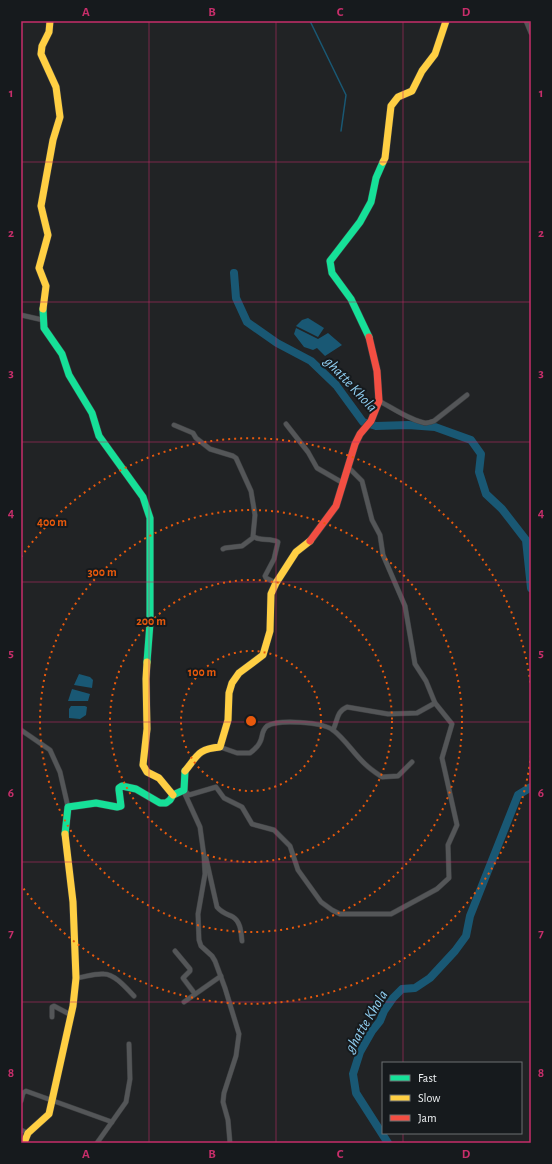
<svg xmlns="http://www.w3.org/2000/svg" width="552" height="1164" viewBox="0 0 552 1164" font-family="'Alegreya Sans',sans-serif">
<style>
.water{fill:#195874}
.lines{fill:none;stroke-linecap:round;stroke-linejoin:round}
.stream{stroke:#195874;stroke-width:1.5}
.river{stroke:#195874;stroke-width:8}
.street-casing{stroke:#3c3e40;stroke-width:5.5}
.fast-casing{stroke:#3c3e40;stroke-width:8}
.slow-casing{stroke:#3c3e40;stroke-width:8}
.jam-casing{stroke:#3c3e40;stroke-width:8}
.street{stroke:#545658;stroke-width:4.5}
.fast{stroke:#16e098;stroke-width:7}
.slow{stroke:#ffcf43;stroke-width:7}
.jam{stroke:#f24e42;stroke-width:7}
.grid{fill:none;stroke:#c62e6a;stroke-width:1;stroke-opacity:0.55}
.ring{fill:none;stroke:#e8590c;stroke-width:2;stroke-dasharray:2 4}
.labels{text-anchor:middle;stroke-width:4;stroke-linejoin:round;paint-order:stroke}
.water-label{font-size:15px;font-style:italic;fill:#91d0f3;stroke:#161a1d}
.centre{fill:#e8590c;stroke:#161a1d;stroke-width:2}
.ring-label{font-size:12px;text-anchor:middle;font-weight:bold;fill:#e8590c;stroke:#161a1d;stroke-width:4;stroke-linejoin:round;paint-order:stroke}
.neatline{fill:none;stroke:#c62e6a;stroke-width:1.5}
.grid-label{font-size:13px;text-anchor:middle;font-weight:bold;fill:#c62e6a}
</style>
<rect width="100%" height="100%" fill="#212325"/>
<g class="water">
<path d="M308 318 324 328 318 337 296 326 302 320Z"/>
<path d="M296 328 318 339 328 333 342 345 325 356 317 348 313 350 304 347 294 334Z"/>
<path d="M79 674 90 677 93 680 92 688 74 685Z"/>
<path d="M72 689 90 694 88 701H68Z"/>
<path d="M71 706H85L87 707 86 715 80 719 69 718V709Z"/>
</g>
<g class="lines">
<path class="stream" d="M310 21 346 95 341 131"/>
<g class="river">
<path d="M234 273 236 298 247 322 277 343 311 361 336 385 363 422 376 426 408 425 435 427 471 440 481 454 479 472 486 494 502 509 526 540 531 588"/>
<path d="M388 1143 356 1093 353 1074 360 1052 372 1031 380 1021 384 1011 393 998 402 989 415 988 430 978 455 951 466 936 470 916 518 795 531 787"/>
</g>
<g class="street-casing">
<g id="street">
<path d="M526 21 531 33"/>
<path d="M21 315 43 320"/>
<path d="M379 401C393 408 409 420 425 423 428 423 431 422 434 421L467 395"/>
<path d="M286 424 308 452 317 468 343 483"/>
<path d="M174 425 193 433 196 438 210 449 233 456 236 458 251 491 255 515 253 536C259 542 271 537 278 542L274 559 265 576 266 578 276 583"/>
<path d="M223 549 225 548 242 546 254 537"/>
<path d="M21 730 50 750 60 772 68 807"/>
<path d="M333 730C338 720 336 712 347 707L388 714 417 713 435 703"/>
<path d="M220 747 237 753H250C254 750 258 747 260 742 263 737 261 731 267 726 279 719 322 722 333 730 345 739 354 754 365 764 370 769 376 773 382 777L398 776 412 762"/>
<path d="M184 790 189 795 216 787 224 798 242 807 252 824 274 830 290 846 298 870 321 902 332 910 340 914H391L437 889 449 878 448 845 457 825 442 758 452 724 435 703 426 681 415 664 405 606 383 555 380 535 372 520 362 481 348 467"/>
<path d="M184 792 200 827 204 856 205 874 198 914 199 940 201 946 212 956 215 961 225 988 239 1034 236 1056 224 1093 223 1102 228 1120 230 1143"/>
<path d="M206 858 217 907C222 913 227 914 233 917 241 922 241 933 242 941"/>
<path d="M175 951 190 969V971L183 978 195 994"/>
<path d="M76 978C85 977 95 973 104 974 115 974 127 989 134 996"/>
<path d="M184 1002 221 976"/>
<path d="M52 1017V1007L54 1006 71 1015"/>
<path d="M21 1093H23L26 1091 112 1122"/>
<path d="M21 1101 23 1093"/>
<path d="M21 1130 28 1133"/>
<path d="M97 1143 126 1102 130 1079 129 1044"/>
</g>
</g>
<g class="fast-casing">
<g id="fast">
<path d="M43 309 44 328 62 354 69 375 92 413 99 436 143 497 150 518V623L147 662"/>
<path d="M369 337 351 299 332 273 330 261 360 222 371 202 376 178 383 162"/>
<path d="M65 834 68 807 96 803 117 807 121 806 119 790V788L122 786 136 789 160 803H166L170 800 173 795 184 790 185 771"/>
</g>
</g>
<g class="slow-casing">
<g id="slow">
<path d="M383 162 385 158 391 106 398 97 412 91 422 71 435 54 446 21"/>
<path d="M43 309 46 286 39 268 48 235 41 206 53 140 60 117 56 87 41 54 42 46 49 32 50 21"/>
<path d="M147 662 146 679 147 729 143 765 147 772 159 778 173 795"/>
<path d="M185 771C198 755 198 749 220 747L228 720 229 693 232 683 239 673 263 655 270 631 271 594 276 583 296 552 310 541"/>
<path d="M24 1143 28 1133 49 1114 73 1006 76 978 73 902 65 834"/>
</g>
</g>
<g class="jam-casing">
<path id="jam" d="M310 541 336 506 355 444 360 434 371 421 379 401 377 371 369 337"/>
</g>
<use href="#street" class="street"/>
<use href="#fast" class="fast"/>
<use href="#slow" class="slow"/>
<use href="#jam" class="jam"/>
</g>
<path class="grid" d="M149 21V1143M276 21V1143M403 21V1063M21 162H531M21 302H531M21 442H531M21 582H531M21 722H531M21 862H531M21 1002H531M403 1133V1143"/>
<g class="ring">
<circle cx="251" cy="721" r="70"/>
<circle cx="251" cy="721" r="141"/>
<circle cx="251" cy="721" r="211"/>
<path d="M531 755A282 282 0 0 1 21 885M21 557A282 282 0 0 1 531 687"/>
</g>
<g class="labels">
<g class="water-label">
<text transform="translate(351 384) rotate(47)" y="5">ghatte Khola</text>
<text transform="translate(366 1021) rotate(-59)" y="5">ghatte Khola</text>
</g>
</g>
<circle cx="251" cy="721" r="6" class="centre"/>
<g class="ring-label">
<text x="52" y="526">400 m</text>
<text x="102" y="576">300 m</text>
<text x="151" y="625">200 m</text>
<text x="202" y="676">100 m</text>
</g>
<rect width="552" height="1164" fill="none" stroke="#161a1d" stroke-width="44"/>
<rect x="382" y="1062" width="140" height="72" fill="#161a1d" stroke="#6d7073"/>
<rect x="390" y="1075" width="20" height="6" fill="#16e098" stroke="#6d7073"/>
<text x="418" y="1082" font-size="12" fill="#eff2f4">Fast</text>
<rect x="390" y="1095" width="20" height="6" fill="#ffcf43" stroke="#6d7073"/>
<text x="418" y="1102" font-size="12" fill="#eff2f4">Slow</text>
<rect x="390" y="1115" width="20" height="6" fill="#f24e42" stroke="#6d7073"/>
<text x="418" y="1122" font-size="12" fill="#eff2f4">Jam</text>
<rect x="22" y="22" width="508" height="1120" class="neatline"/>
<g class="grid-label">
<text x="86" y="16">A</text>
<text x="212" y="16">B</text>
<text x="340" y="16">C</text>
<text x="466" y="16">D</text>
<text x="11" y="97">1</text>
<text x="541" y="97">1</text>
<text x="11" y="237">2</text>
<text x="541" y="237">2</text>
<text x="11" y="377">3</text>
<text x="541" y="377">3</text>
<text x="11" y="517">4</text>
<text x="541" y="517">4</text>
<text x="11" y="657">5</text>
<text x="541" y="657">5</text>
<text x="11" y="797">6</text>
<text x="541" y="797">6</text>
<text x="11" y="937">7</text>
<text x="541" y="937">7</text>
<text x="11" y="1077">8</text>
<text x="541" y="1077">8</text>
<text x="86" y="1158">A</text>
<text x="212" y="1158">B</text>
<text x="340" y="1158">C</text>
<text x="466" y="1158">D</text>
</g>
</svg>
